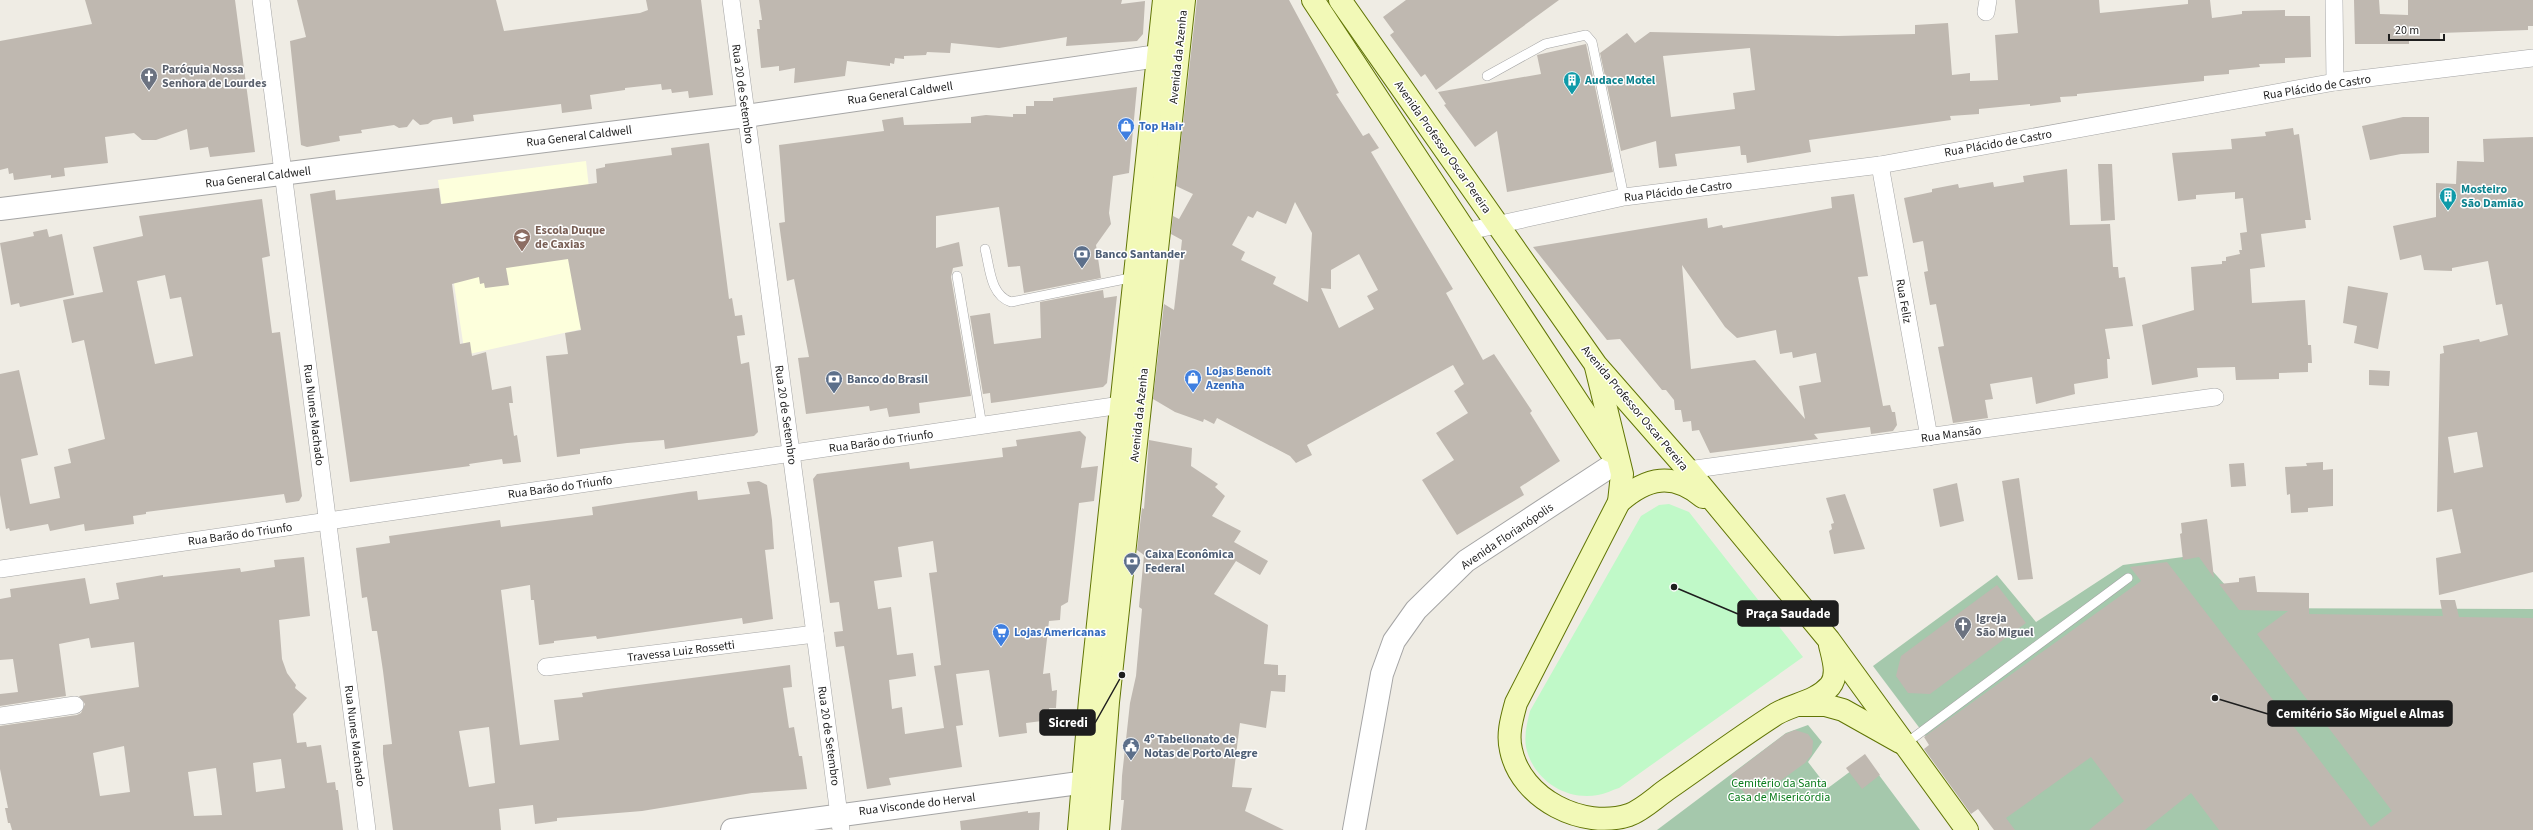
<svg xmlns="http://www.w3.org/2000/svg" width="2533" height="830" viewBox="0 0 2533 830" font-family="'Source Sans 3',sans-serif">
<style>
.education{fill:#fdffdc}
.cemetery{fill:#a5c8ac}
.park{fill:#c0f9c8}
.building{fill:#bfb8b0;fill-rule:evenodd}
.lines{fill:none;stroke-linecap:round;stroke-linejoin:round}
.service-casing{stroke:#a5a5a5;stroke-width:10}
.minor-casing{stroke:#a5a5a5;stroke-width:18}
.tertiary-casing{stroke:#a5a5a5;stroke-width:24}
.secondary-casing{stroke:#617505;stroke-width:24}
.service{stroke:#fff;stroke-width:9}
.minor{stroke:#fff;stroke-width:17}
.tertiary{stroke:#fff;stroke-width:22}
.secondary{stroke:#f2f9b7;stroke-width:22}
.labels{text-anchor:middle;stroke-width:3;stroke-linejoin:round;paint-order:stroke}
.street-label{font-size:12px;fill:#1e1e1e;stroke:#fff}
.worship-label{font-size:12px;font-weight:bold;fill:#5b616d;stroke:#fff;text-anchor:start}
.culture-label{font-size:12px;font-weight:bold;fill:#0d838f;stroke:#fff;text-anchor:start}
.shop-label{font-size:12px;font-weight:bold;fill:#366cbe;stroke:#fff;text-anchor:start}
.education-label{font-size:12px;font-weight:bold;fill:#785e54;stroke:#fff;text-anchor:start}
.service-label{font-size:12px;font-weight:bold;fill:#4e5e75;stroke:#fff;text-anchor:start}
.park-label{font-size:12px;fill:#0b7c1c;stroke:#fff}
.leader{fill:none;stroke:#1e1e1e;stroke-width:1.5}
.callout-dot{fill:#1e1e1e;stroke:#fff;stroke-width:1.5}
.callout{fill:#1e1e1e;stroke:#1e1e1e;stroke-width:1.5}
.callout-label{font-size:13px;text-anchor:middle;font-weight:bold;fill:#fff}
</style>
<rect width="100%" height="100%" fill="#efece4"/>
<path class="education" d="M586 161 604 324 465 355 438 180Z"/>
<g class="cemetery">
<path d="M2198 555 2246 608 2533 609V830H1996L1873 666 1997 575 2036 622 2123 565Z"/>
<path d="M1808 725 1822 742 1808 762 1828 788 1867 759 1920 830H1657L1786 733Z"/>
</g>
<path class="park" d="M1669 504 1689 512 1803 657 1619 788C1612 790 1605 794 1598 795 1566 801 1533 780 1526 747 1524 735 1527 723 1530 711L1641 516 1659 505Z"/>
<g class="building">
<path d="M85 0H235L255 152 210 157 208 147 190 150 187 129 156 140H142L134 133 105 137 108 163 64 168 65 176 51 178V175L14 180 13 173 9 174 8 168 0 170V41L92 24Z"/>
<path d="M297 0H496L504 31 640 13 648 10 646 0H701L713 95 689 98 688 91 672 93 671 89 662 90 661 84 625 88V90L590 95 592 109 562 113 561 104 473 115 474 121 453 124 452 117 433 120 428 124 420 125 413 119 407 127 399 128 394 125 361 130 362 133 339 136 340 141 307 147 301 145 290 41 306 37Z"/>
<path d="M759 0H1122L1121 4 1145 1 1143 34 1137 41 1066 46 1067 37 999 48 951 43 950 53 927 52 926 55 904 56V59L895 58 894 64 890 63V66L847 61 845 76 794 83 795 68 779 71V66L761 68 757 29H760L759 20H762Z"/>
<path d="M1197 0H1289L1339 93 1336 94 1363 136 1369 133 1379 148 1371 152 1453 289 1446 293 1483 360 1494 354 1532 411 1530 413 1560 461 1520 487 1524 495 1457 535 1422 480 1454 460 1436 433 1468 413 1454 391 1464 384 1453 365 1307 445 1312 455 1296 463 1290 456 1217 418 1214 424 1204 419 1203 422 1175 412 1153 399 1164 304 1174 310 1178 276 1182 240 1171 234 1173 216 1179 219 1193 194 1176 186ZM1295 202 1312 233 1308 302 1273 284 1276 277 1241 260 1245 252 1232 245 1248 216 1253 218 1257 211 1286 224ZM1359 254 1378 290 1367 296 1374 309 1339 328 1321 288 1331 289V270Z"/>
<path d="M1406 0H1559L1436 90 1425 74 1421 77 1390 35 1394 32 1383 17Z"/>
<path d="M2015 0H2099L2100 13 2188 4V0H2210L2212 18 2242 14V11L2285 10V16H2310L2311 57 2285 58V63L2259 64 2260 67 2229 70V74L2204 76V81L2077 94V96L2060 97 2061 102 2030 106V104L1979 109V114L1950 116 1951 120 1809 140 1811 152 1747 163 1746 155H1741L1740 146 1675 154 1677 166 1659 168 1656 141 1621 151 1600 53 1627 33 1635 43 1650 32 1838 36 1915 34V25L1948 23 1952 75 1970 73V81L1998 80 1995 35 2018 33ZM1750 48 1755 90 1733 93 1735 109 1671 117 1663 56Z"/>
<path d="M2354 0H2379L2380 14 2408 15V0H2533V26H2528V30L2440 33V39L2409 40V44H2355Z"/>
<path d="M1586 44 1613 172 1507 192 1497 131 1475 147 1444 105 1446 104 1438 92 1541 74 1537 55Z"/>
<path d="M1137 87 1129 173 1113 176 1109 213 1111 224 1096 245 1101 278 1024 293 1020 266 1008 267 999 207 936 216V248L959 242 963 266 953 268 951 277 971 396 919 403 920 413 889 417 887 408 870 411 869 406 806 414 798 358 809 357 794 279 787 281 779 223 785 222 779 145 884 131 882 120 903 117 904 125 971 123V117L986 115 1013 117V114H1026V106H1034V101H1053V98Z"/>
<path d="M2403 117H2429V153L2401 154 2370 160 2362 126Z"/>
<path d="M2293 128 2294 135 2299 134 2311 220H2305L2306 228 2261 234 2265 267 2250 269 2252 303 2305 300 2308 345H2311L2312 363H2308V372L2279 373V379L2236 380 2235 367 2197 368 2198 377 2152 385 2142 325 2194 310 2191 267 2222 264V261H2226V257L2240 254 2239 250H2242L2240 233 2247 232 2243 198 2235 199V192L2196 195V199L2178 201 2172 153 2232 149 2231 139 2266 136 2265 132Z"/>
<path d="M2533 137V572L2439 595 2436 558 2461 553 2452 509 2437 512 2440 354 2444 353 2443 346 2479 339 2480 342 2508 335 2502 304 2496 305 2488 261 2452 268V271L2424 270 2421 255 2400 260 2393 226 2436 217V183L2456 184 2457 161 2484 162 2483 139ZM2477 432 2483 467 2454 473 2448 437Z"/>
<path d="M709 143 729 299 732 298 735 316 742 315 745 335 737 336 741 364 749 362 758 432 754 436 665 449 664 440 627 443 580 449V454L557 457 546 356 568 354 565 333 581 330 568 259 506 268 509 285 485 288 484 283 480 284 479 277 452 284 460 344 470 342 472 356 486 352 492 390 511 386 513 403H509L514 436 517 435 521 462 503 464 502 459 469 464 470 466 350 482 310 194 335 190 336 200 439 188 441 204 597 183 596 169 605 167V164L672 155 671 148Z"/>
<path d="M2098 164H2112L2115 220 2101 221Z"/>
<path d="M2067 169 2070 225 2110 224 2113 267H2118L2119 278 2125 277 2133 326 2105 329 2110 359H2107L2108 378 2074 384 2075 394 2036 404 2032 377 1990 384 1993 399 1985 400 1988 418 1953 423 1938 347 1944 346 1936 304 1930 305 1924 272 1928 271 1923 241 1913 243 1904 198 1932 192V189L1958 184 1959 188 1993 182 1994 187 2024 182 2023 176Z"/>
<path d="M1854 194 1868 276 1858 277 1883 406 1890 405 1892 412H1895L1897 425 1893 431 1871 434 1870 427 1814 434 1818 439 1710 453 1699 430 1692 431 1691 421 1683 422 1681 410H1675L1674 400 1666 390H1662L1620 339 1607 340 1533 247 1707 218 1708 228 1722 225 1723 228 1832 208 1831 197ZM1682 265 1725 327 1737 338 1776 330 1780 354 1792 352 1793 358 1816 353 1821 382 1799 386 1805 419 1755 360 1691 369Z"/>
<path d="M262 199 270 256 262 258 272 333 280 332 302 496 299 501 286 503 284 494 146 512V514L133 516 134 524 85 531 84 524 50 531 48 524 10 531 9 528 6 529 0 495V374L19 370 38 455 21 459 30 504 60 498 54 467 71 463 68 449 105 439 84 340 72 343 63 300 103 292 93 247 143 236 139 216ZM165 275 170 299 181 297 193 356 155 364 137 281Z"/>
<path d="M47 229 49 237 62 234 74 295 20 307 19 303 11 305 0 243 34 236 33 232Z"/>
<path d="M2348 286 2388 293 2378 349 2354 343 2357 326 2343 323Z"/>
<path d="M1103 290 1104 298 1117 296 1107 383 1103 387 991 403 990 393 983 394 970 316 990 313 994 344 1041 338 1040 302Z"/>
<path d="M2369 370 2390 371 2389 386 2369 385Z"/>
<path d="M1080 431 1086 437 1081 468 1098 466 1094 501 1079 503 1068 602 1061 606 1060 620 1049 621 1043 674 1050 673 1052 691 1057 690 1056 708H1049L1050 720 1026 723 1027 733 999 737 989 670 956 674 963 725 956 726 962 767 889 778 891 785 867 789 844 646 836 647 834 632 843 631 839 602 830 603 813 479 817 474 909 462 910 469 1003 457 1002 448 1017 446 1016 440ZM933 541 937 572 929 573 941 665 934 666 944 728 905 734 902 707 892 709 889 680 916 676 913 653 897 655 891 607 878 609 874 581 902 577 898 547Z"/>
<path d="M1149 440 1192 448 1191 466 1218 484 1215 487 1225 496 1212 516 1241 531 1234 542 1268 561 1260 575 1236 561 1214 594 1268 625 1264 664 1278 665V675H1286L1285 692 1271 691 1266 728 1240 723 1232 787 1252 788 1245 811 1284 830H1121L1124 800H1121L1122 776 1130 703 1136 676 1142 609 1139 607 1144 555 1137 550 1142 508 1144 509Z"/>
<path d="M2323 462V470L2333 469V506L2308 508V512L2291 513 2290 494 2287 495 2285 467 2307 466 2306 463Z"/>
<path d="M2244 463 2246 486 2231 487 2229 464Z"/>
<path d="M2019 478 2033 579 2018 580 2002 481Z"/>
<path d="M759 481 767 485 772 520 774 549 765 550 773 619 743 624 742 618 597 639 596 636 554 641V643L539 645 534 600H531L530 585 501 590 520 745 559 740 554 700 583 697 582 693 608 689 790 665 792 687 783 688 789 728 794 727 799 756H802L807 789 752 793 642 811 557 818V821L535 824 533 805 499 809 501 830H393L383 754V745L392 744 383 671 377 631H372L367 597 362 598 356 548 390 543 389 536 500 520 501 527 593 515 592 507 688 492 697 491 698 500 750 494 747 482ZM489 727 495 783 469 787 459 731Z"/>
<path d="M1957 483 1964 521 1940 527 1933 489Z"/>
<path d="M1845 494 1865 549 1834 554 1829 531 1832 529 1831 524 1834 523 1826 498Z"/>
<path d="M2207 519 2210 543 2214 578 2199 557 2183 560 2180 534 2182 533 2181 523Z"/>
<path d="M304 557 310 616 279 620 282 659 287 673 296 685 295 688 307 698 293 714 297 743 306 742 307 747 321 745 327 783 335 782 336 790H338L343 830H12L10 823H8L5 808H8L0 769V726L77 715 81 713 85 704 79 696 139 687 134 642 91 648 89 638 59 644 66 696 0 706V694L18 692 13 659 0 660V599L11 597 10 589 85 578 90 604 119 599 116 583 163 575V577L240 568 241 572 275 567 274 560ZM124 746 130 792 100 796 93 753ZM281 759 285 788 256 792 253 763ZM216 768 222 815 194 816 188 772Z"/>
<path d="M2167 562 2371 827 2392 811 2257 634 2288 611 2239 610 2219 584 2239 582V578L2255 576 2257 592 2309 593V614L2443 616 2440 600H2455L2459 617 2533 618V830H2219L2191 793 2145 830H2089L2124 801 2091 757 2006 818 2015 830H1994L1978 809 1971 814 1924 749 1929 745 1924 737 2141 581 2130 567Z"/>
<path d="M1997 585 2026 623 1930 694 1908 693 1896 676 1901 656Z"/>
<path d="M1795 730 1808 734 1813 741 1812 754 1805 763 1751 802 1731 775 1785 734Z"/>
<path d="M1865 754 1880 775 1862 789 1846 768Z"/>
<path d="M1028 811V813L1040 812 1039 830H961L960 821Z"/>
</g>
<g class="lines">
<g class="service-casing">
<g id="service">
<path d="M1487 76 1545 44 1586 35 1592 42 1624 197"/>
<path d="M985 249C990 268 990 295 1011 302L1135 277"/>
<path d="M957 276 982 426"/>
<path d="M1905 744 2128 578"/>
</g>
</g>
<g class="minor-casing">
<g id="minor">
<path d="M261 0 367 830"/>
<path d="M731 0 841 830"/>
<path d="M2334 0 2335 82"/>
<path d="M1986 12 1988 0"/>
<path d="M1880 165 1929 437"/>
<path d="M1464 232 1624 197 1880 165 2335 82 2533 58"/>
<path d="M1688 470 2215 397"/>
<path d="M0 569 1121 405"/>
<path d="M546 667 815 634"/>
<path d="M0 716 75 705"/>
</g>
</g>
<g class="tertiary-casing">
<g id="tertiary">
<path d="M0 209 746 116 1158 56"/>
<path d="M732 830 1101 780"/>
<path d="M1354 830 1382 674 1394 641 1416 610 1466 561 1617 462"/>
</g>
</g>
<g class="secondary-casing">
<g id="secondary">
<path d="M1313 0 1610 451"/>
<path d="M1340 0 1596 365 1688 470 1829 640 1967 830"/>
<path d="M1596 367 1622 474 1619 502 1516 703C1512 718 1507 734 1511 750 1521 799 1583 830 1629 815 1643 810 1657 796 1669 788 1705 763 1740 737 1776 714 1793 704 1816 702 1830 686 1839 675 1833 658 1830 645"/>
<path d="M1619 502C1647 477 1673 472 1703 497"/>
<path d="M1799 705H1825L1843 710 1900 742"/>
<path d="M1079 830 1090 700 1164 0"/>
<path d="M1098 830 1108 702 1184 0"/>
</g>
</g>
<use href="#service" class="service"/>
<use href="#minor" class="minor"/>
<use href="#tertiary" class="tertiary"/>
<use href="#secondary" class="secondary"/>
</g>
<defs>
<g id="church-pin" transform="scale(0.9)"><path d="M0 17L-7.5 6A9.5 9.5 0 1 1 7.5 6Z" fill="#6b7280" stroke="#fff"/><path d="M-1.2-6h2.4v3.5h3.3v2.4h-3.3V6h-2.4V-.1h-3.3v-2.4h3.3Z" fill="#fff"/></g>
<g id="building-pin" transform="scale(0.9)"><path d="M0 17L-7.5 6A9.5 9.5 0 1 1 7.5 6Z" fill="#0f9aa8" stroke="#fff"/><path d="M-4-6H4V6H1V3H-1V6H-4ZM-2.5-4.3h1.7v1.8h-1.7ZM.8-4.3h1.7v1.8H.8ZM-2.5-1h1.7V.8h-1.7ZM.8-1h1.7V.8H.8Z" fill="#fff"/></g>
<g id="shop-pin" transform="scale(0.9)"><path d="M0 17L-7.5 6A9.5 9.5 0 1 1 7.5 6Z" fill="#3f7fe0" stroke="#fff"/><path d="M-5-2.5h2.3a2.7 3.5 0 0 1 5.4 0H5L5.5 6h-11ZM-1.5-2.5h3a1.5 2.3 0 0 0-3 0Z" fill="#fff"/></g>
<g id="school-pin" transform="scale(0.9)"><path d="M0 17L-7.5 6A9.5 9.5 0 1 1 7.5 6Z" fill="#8d6e63" stroke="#fff"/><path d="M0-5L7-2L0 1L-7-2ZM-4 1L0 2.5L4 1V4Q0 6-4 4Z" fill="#fff"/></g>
<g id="bank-pin" transform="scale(0.9)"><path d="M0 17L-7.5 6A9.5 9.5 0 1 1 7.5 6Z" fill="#5c6f8a" stroke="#fff"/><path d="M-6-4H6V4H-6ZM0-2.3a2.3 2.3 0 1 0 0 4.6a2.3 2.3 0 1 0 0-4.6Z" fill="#fff"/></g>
<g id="supermarket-pin" transform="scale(0.9)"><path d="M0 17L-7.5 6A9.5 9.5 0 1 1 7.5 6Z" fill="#3f7fe0" stroke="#fff"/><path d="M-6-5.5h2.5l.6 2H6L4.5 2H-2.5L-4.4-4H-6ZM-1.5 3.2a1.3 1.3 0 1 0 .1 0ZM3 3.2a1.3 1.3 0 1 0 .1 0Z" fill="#fff"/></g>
<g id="civic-pin" transform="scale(0.9)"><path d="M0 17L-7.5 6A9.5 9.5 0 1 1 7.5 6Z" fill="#5c6f8a" stroke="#fff"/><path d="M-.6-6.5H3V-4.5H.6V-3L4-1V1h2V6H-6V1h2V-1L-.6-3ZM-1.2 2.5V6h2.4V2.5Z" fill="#fff"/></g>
</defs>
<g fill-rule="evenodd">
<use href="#church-pin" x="149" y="76"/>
<use href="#building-pin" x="1572" y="80"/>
<use href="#shop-pin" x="1126" y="126"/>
<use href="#building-pin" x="2448" y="196"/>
<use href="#school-pin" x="522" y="237"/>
<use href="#bank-pin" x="1082" y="254"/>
<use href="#shop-pin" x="1193" y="378"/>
<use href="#bank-pin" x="834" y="379"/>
<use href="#bank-pin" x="1132" y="561"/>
<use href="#church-pin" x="1963" y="625"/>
<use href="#supermarket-pin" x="1001" y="632"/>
<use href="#civic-pin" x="1131" y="746"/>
</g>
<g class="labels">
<g class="street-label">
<text transform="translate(1178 57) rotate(-84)" y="4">Avenida da Azenha</text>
<text transform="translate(2317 87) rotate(-9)" y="4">Rua Plácido de Castro</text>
<text transform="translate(900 93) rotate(-8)" y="4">Rua General Caldwell</text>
<text transform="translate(743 94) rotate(82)" y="4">Rua 20 de Setembro</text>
<text transform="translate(579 136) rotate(-7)" y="4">Rua General Caldwell</text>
<text transform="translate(1998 143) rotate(-10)" y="4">Rua Plácido de Castro</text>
<text transform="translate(1443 147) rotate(55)" y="4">Avenida Professor Oscar Pereira</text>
<text transform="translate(258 177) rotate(-7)" y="4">Rua General Caldwell</text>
<text transform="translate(1678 191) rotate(-7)" y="4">Rua Plácido de Castro</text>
<text transform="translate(1904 301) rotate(80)" y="4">Rua Feliz</text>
<text transform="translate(1635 408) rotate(50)" y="4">Avenida Professor Oscar Pereira</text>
<text transform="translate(314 415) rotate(83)" y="4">Rua Nunes Machado</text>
<text transform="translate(786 415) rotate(82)" y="4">Rua 20 de Setembro</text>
<text transform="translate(1139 415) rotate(-84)" y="4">Avenida da Azenha</text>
<text transform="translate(1951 434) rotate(-8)" y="4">Rua Mansão</text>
<text transform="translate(881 441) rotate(-8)" y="4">Rua Barão do Triunfo</text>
<text transform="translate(560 487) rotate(-8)" y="4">Rua Barão do Triunfo</text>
<text transform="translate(240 534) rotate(-8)" y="4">Rua Barão do Triunfo</text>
<text transform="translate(1507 536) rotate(-34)" y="4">Avenida Florianópolis</text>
<text transform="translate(681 651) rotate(-7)" y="4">Travessa Luiz Rossetti</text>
<text transform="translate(355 736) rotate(83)" y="4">Rua Nunes Machado</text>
<text transform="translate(829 736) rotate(82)" y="4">Rua 20 de Setembro</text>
<text transform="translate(917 804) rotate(-7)" y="4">Rua Visconde do Herval</text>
</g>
<g class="worship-label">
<text x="162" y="73">Paróquia Nossa<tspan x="162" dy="14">Senhora de Lourdes</tspan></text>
<text x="1976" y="622">Igreja<tspan x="1976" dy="14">São Miguel</tspan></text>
</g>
<g class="culture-label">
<text x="1585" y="84">Audace Motel</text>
<text x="2461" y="193">Mosteiro<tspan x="2461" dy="14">São Damião</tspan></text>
</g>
<g class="shop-label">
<text x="1139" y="130">Top Hair</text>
<text x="1206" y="375">Lojas Benoit<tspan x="1206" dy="14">Azenha</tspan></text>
<text x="1014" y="636">Lojas Americanas</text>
</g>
<g class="education-label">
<text x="535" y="234">Escola Duque<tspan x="535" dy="14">de Caxias</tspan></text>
</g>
<g class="service-label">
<text x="1095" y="258">Banco Santander</text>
<text x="847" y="383">Banco do Brasil</text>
<text x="1145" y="558">Caixa Econômica<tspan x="1145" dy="14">Federal</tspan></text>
<text x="1144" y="743">4º Tabelionato de<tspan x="1144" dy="14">Notas de Porto Alegre</tspan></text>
</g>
<g class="park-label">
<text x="1779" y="787">Cemitério da Santa<tspan x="1779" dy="14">Casa de Misericórdia</tspan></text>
</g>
</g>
<path class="leader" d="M1674 587L1738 614M2215 698L2268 714M1122 675L1095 723"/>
<g class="callout-dot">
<circle cx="1674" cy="587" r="4"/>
<circle cx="2215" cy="698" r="4"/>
<circle cx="1122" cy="675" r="4"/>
</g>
<g class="callout">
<rect x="1738" y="601" width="100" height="25" rx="4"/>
<rect x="2268" y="701" width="184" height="25" rx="4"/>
<rect x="1040" y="710" width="55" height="25" rx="4"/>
</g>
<g class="callout-label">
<text x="1788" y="618">Praça Saudade</text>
<text x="2360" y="718">Cemitério São Miguel e Almas</text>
<text x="1068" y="727">Sicredi</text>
</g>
<path d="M2389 34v6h55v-6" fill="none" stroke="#1e1e1e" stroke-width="2"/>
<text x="2395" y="34" font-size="12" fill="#1e1e1e" stroke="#ffffff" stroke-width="3" paint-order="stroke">20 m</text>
</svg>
